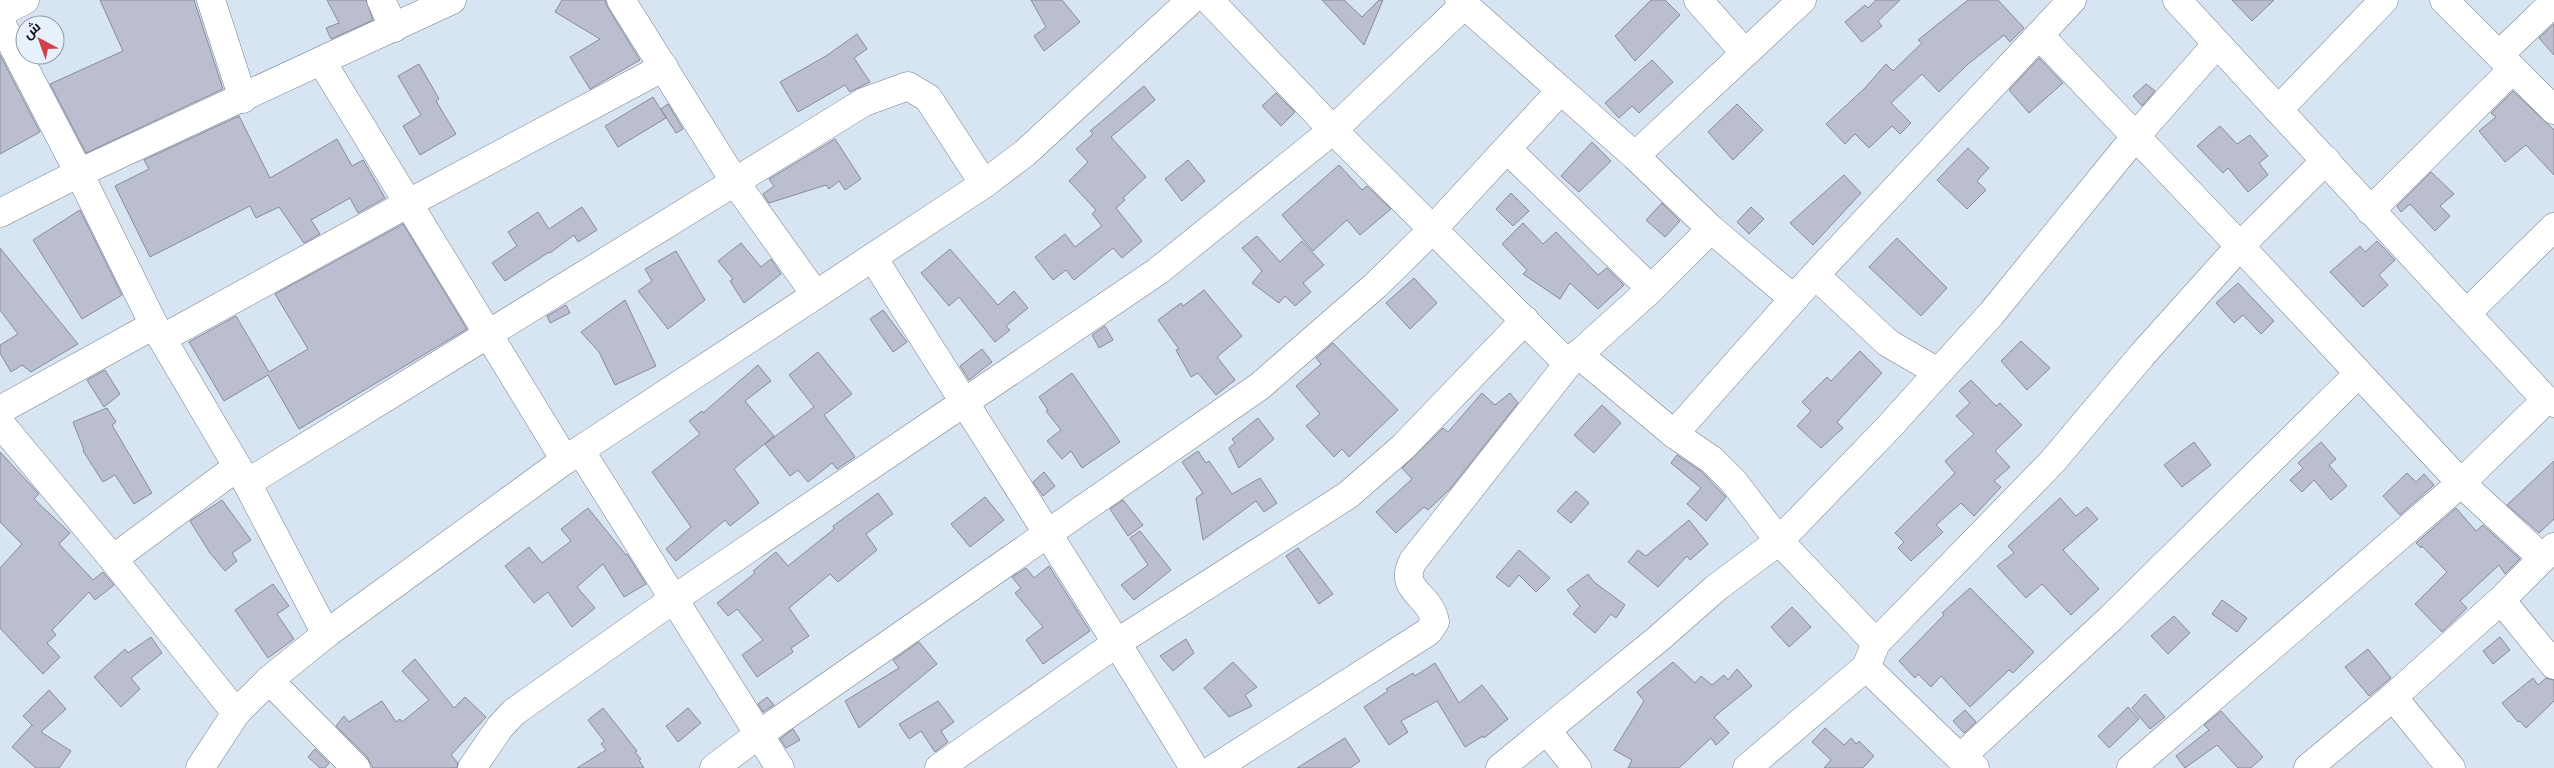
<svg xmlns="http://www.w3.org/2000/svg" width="2554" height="768" viewBox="0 0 2554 768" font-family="Arial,Cairo,sans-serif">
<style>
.building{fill:#babece;stroke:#888b9b}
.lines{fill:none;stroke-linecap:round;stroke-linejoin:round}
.minor-casing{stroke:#76818e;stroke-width:29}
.minor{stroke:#fff;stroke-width:28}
</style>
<rect width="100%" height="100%" fill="#d7e4f2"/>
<g class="building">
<path d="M100 0H194L223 89 86 153 50 84 123 51Z"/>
<path d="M327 0H366L373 20 331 39 326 28 339 23Z"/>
<path d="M562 0H605L608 8 640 60 590 89 570 57 600 39 555 12Z"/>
<path d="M1031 0H1062L1080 22 1044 51 1034 36 1046 27Z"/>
<path d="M1322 0H1344L1362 17 1379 0H1383L1364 45Z"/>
<path d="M1651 0H1665L1680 15 1635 61 1615 36Z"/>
<path d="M1876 0H1900L1878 21 1882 26 1862 42 1845 22 1865 5 1868 8Z"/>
<path d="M1968 0H1998L2024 28 2010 42 2004 35 1967 65 1939 92 1922 74 1891 103 1911 123 1900 134 1892 126 1869 148 1855 134 1845 144 1826 124 1864 89 1886 64 1893 71 1922 43 1918 40Z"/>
<path d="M2232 0H2274L2252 21Z"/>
<path d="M2554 24V55L2539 38Z"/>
<path d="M857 34 867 49 854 58 870 82 850 92 845 85 798 112 780 82 826 56Z"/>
<path d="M0 55 40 132 0 154Z"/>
<path d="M2039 58 2063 83 2029 113 2009 90Z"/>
<path d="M1652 60 1673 82 1639 113 1632 106 1619 118 1605 103Z"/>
<path d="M419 64 439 99 436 101 456 134 420 155 403 126 421 115 398 76Z"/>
<path d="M2146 84 2155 91 2142 106 2133 96Z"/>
<path d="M1144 86 1155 100 1111 137 1146 177 1123 198 1125 200 1116 208 1142 241 1122 258 1113 248 1074 280 1066 270 1053 280 1035 257 1065 234 1075 247 1102 226 1092 214 1096 210 1069 181 1088 162 1076 149 1093 134 1090 131Z"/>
<path d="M2513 91 2554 130V175L2526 145 2505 162 2479 131 2496 117 2491 113Z"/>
<path d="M1276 93 1295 112 1281 126 1262 106Z"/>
<path d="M653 97 666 118 618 147 605 126Z"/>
<path d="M668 104 683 129 676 133 661 109Z"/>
<path d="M1737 104 1763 130 1733 160 1708 132Z"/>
<path d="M239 116 270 178 337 139 352 166 363 160 385 198 358 213 350 198 311 220 320 234 304 243 279 207 256 218 250 206 150 257 115 186 149 169 144 160Z"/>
<path d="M2220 126 2237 144 2250 135 2268 156 2259 163 2268 175 2248 192 2228 168 2223 173 2197 146Z"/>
<path d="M835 139 861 179 845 190 839 181 829 189 826 185 769 203 763 194 774 186 769 179Z"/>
<path d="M1592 142 1611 161 1579 192 1561 176Z"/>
<path d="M1968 148 1989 168 1977 181 1986 190 1967 209 1937 180Z"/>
<path d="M1188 160 1205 181 1182 201 1165 179Z"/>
<path d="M1339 165 1362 190 1367 186 1391 209 1360 235 1347 220 1313 251 1282 215Z"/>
<path d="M2431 172 2454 194 2440 206 2450 216 2435 231 2410 204 2401 212 2397 206Z"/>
<path d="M1844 175 1861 193 1813 245 1790 223Z"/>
<path d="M1511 193 1529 211 1513 226 1496 209Z"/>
<path d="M1662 203 1680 221 1665 237 1646 220Z"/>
<path d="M582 207 597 230 578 242 574 235 550 253 549 252 505 281 492 263 517 246 508 232 538 212 549 229Z"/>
<path d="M1751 207 1764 219 1749 234 1737 222Z"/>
<path d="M80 210 122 295 82 319 33 240Z"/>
<path d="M1523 223 1543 244 1556 232 1598 275 1607 268 1624 285 1598 309 1570 283 1560 299 1523 274 1527 270 1502 244Z"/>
<path d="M403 224 467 329 299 429 268 375 224 401 189 342 236 316 269 372 308 349 275 294Z"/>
<path d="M1257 236 1280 262 1302 241 1324 265 1303 283 1311 292 1295 306 1285 296 1279 303 1252 283 1262 271 1242 248Z"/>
<path d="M1897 238 1947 288 1921 316 1869 267Z"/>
<path d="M2377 241 2395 260 2379 275 2388 285 2363 307 2330 272 2360 246 2365 252Z"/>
<path d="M741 243 761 267 771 259 781 274 744 303 730 281 733 279 718 261Z"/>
<path d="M0 248 78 344 31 372 22 365 11 372 0 353V345L18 334 0 310Z"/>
<path d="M950 249 998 305 1014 291 1028 308 1006 326 1010 330 995 342 959 297 949 306 921 273Z"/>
<path d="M676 251 705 300 668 329 638 291 652 281 645 269Z"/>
<path d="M1414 278 1437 303 1410 329 1386 303Z"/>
<path d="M2238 283 2274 321 2261 334 2243 315 2234 323 2216 303Z"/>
<path d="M1204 290 1242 336 1217 357 1235 380 1216 395 1198 373 1191 377 1176 350 1179 349 1158 320 1181 303 1183 306Z"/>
<path d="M625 300 656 366 615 385 599 352 581 332Z"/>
<path d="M566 305 570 313 550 323 547 316Z"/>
<path d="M883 310 907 342 893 352 870 319Z"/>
<path d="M1105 326 1113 340 1099 348 1092 335Z"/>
<path d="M2021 341 2050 368 2027 390 2001 361Z"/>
<path d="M1333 343 1398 410 1349 457 1342 449 1334 457 1306 426 1320 414 1296 386 1321 364 1316 358Z"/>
<path d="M982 349 992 362 969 380 960 366Z"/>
<path d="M1860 351 1882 373 1837 422 1843 428 1821 448 1797 426 1811 411 1802 402 1827 377 1831 381Z"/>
<path d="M818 352 852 394 824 415 855 457 837 469 832 463 808 482 798 470 790 476 765 444 814 407 789 375Z"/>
<path d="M758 365 771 381 745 401 774 436 734 469 759 503 730 526 725 520 676 561 666 549 691 527 652 472 700 434 689 421 702 411 703 413Z"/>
<path d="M105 370 120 394 104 407 87 380Z"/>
<path d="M1072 373 1120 442 1082 468 1071 451 1062 459 1047 441 1061 430 1046 411 1048 410 1039 397Z"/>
<path d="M1971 380 1996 406 2000 403 2022 425 1995 451 2010 467 1994 481 2001 487 1974 516 1961 503 1936 525 1943 532 1911 561 1898 548 1904 542 1895 533 1955 473 1945 461 1974 434 1956 416 1970 403 1959 391Z"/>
<path d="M1482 393 1495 405 1510 393 1518 403 1450 489 1428 510 1424 507 1396 533 1376 512 1412 479 1402 468 1443 428 1448 432Z"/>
<path d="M1602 405 1621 423 1594 453 1574 435Z"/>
<path d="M107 408 116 422 112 425 152 493 134 504 115 475 103 482 83 451 84 450 73 422Z"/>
<path d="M1258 418 1274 439 1239 468 1229 448 1235 443 1232 439Z"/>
<path d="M2194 442 2211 465 2182 487 2164 465Z"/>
<path d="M2321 442 2336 459 2329 465 2347 486 2331 500 2314 480 2302 492 2290 480 2303 468 2298 463Z"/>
<path d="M1198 451 1206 463 1209 461 1232 494 1260 478 1277 503 1264 512 1256 501 1203 540 1196 498 1203 493 1182 462Z"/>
<path d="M0 452 39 494 34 499 70 533 59 544 93 580 103 572 114 585 95 600 89 592 52 630 56 635 47 643 60 657 43 674 0 628V568L22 544 0 522Z"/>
<path d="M1677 455 1702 472 1726 497 1706 521 1687 504 1701 488 1671 463Z"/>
<path d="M2554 461V519L2539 533 2507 505Z"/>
<path d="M1044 472 1055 486 1043 496 1033 482Z"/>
<path d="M2407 473 2416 482 2424 474 2434 485 2400 515 2383 496Z"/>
<path d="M1576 491 1589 503 1571 523 1557 511Z"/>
<path d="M878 493 893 514 866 534 877 550 838 582 830 574 789 608 809 636 791 648 793 652 757 677 742 655 763 640 737 609 728 616 717 603 755 573 753 571 776 552 788 566 834 529 833 526Z"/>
<path d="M985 497 1004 520 970 547 951 524Z"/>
<path d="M2060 498 2076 516 2087 507 2098 519 2063 550 2099 589 2071 615 2042 584 2026 598 1997 566 2014 553 2008 546Z"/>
<path d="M222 500 251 540 232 553 237 561 225 571 210 553 190 521Z"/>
<path d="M1123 500 1143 525 1128 536 1110 509Z"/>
<path d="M588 508 626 555 627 554 646 584 624 597 603 564 577 587 595 608 572 627 548 592 534 603 505 566 529 547 542 563 571 541 561 529Z"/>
<path d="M2456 508 2476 531 2483 525 2520 559 2505 574 2499 565 2460 601 2467 608 2442 632 2415 604 2447 572 2422 546 2421 548 2416 543Z"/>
<path d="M1689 520 1708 544 1690 560 1687 556 1658 587 1628 562 1638 550 1646 556Z"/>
<path d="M1140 531 1171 570 1134 600 1121 585 1148 565 1130 538Z"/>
<path d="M1298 548 1333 594 1319 604 1286 556Z"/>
<path d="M1519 550 1550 578 1536 592 1519 575 1509 587 1496 577Z"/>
<path d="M1049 566 1090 631 1043 664 1026 640 1043 627 1015 593 1021 588 1012 577 1026 568 1034 578Z"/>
<path d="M1588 574 1594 582 1625 605 1616 618 1611 614 1595 633 1573 614 1580 606 1567 590Z"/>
<path d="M273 584 289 606 277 614 294 639 268 658 235 610Z"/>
<path d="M1970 588 2034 652 2013 673 2009 670 1970 707 1941 676 1931 687 1918 674 1915 678 1899 661 1944 615 1942 613Z"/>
<path d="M2222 600 2247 618 2237 632 2212 614Z"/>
<path d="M1792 607 1811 627 1789 647 1771 627Z"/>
<path d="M2174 616 2190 633 2168 654 2151 636Z"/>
<path d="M151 637 162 653 131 678 140 689 121 707 94 677 125 649 128 653Z"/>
<path d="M2500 637 2510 650 2493 664 2483 651Z"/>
<path d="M1186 639 1194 653 1173 671 1160 656Z"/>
<path d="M919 642 937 664 859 728 845 701 899 668 893 660Z"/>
<path d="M2368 649 2391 678 2369 696 2345 667Z"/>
<path d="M415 659 454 708 465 697 486 717 451 755 458 763 457 768H373L367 757 336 726 344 716 349 722 382 701 396 722 400 719 402 722 429 700 402 671Z"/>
<path d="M1233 662 1257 687 1245 695 1252 706 1229 717 1204 688Z"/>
<path d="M1673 662 1695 683 1701 676 1712 685 1724 675 1728 680 1737 669 1752 686 1714 717 1729 733 1716 745 1711 738 1679 768H1628L1632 760 1614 750 1644 701 1637 692Z"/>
<path d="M1435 663 1459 703 1482 685 1508 719 1484 738 1483 736 1465 747 1437 701 1401 721 1408 732 1389 745 1364 707 1388 691 1386 689 1413 673 1415 676Z"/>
<path d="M2533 678 2538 685 2546 678 2554 680V701L2526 728 2520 721 2518 722 2502 703Z"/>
<path d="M49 690 66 709 41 732 71 751 59 768H36L12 747 32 725 33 726 23 716Z"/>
<path d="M2145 694 2165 717 2150 729 2132 708Z"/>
<path d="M767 697 774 705 763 712 758 704Z"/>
<path d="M938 701 954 722 941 731 948 742 935 752 921 731 909 739 899 724Z"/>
<path d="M2128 707 2139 719 2109 748 2098 736Z"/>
<path d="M603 708 637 751 635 752 641 759 639 760 644 768H577L606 750 601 744 604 741 588 720Z"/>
<path d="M688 708 701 723 678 742 666 726Z"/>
<path d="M1965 710 1976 722 1964 733 1953 721Z"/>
<path d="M2221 711 2263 757 2251 768H2238L2217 745 2185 768 2176 756 2209 730 2204 725Z"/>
<path d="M1825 728 1844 745 1851 738 1856 744 1859 741 1874 756 1863 768H1824L1831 760 1812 742Z"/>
<path d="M793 729 800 740 786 748 780 739Z"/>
<path d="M1345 738 1360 761 1350 768H1297Z"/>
<path d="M315 749 329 763 325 768H320L308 757Z"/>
</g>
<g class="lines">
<g class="minor-casing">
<g id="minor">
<path d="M211 0 243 99"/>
<path d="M381 0 394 28"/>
<path d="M621 0 735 182 815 294"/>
<path d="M1209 0 1333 130 1568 364"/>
<path d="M1459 0 1635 156 1711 229 1794 299"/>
<path d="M1698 0 1744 52"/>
<path d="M2177 0 2546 400 2554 403"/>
<path d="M2444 0 2554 110"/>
<path d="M0 13 25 0"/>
<path d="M0 21 79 173 154 325 247 483 326 634"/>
<path d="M2039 35 2240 246 2461 483 2541 557"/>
<path d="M2499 55 2554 2"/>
<path d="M322 62 565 460"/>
<path d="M2278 110 2384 0"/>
<path d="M1508 150 1651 289"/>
<path d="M1635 156 1802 0"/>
<path d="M2370 211 2513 69"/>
<path d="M0 213 79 173 452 0"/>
<path d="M874 259C980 429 1090 597 1194 768"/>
<path d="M1815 275 1888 343 1938 372"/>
<path d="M2467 313 2554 227"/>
<path d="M163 338 407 204 664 67"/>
<path d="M1578 354 1674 434 1712 460 1734 482 1779 541 1876 643"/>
<path d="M0 410 154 325"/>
<path d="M0 423 113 559 236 713"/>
<path d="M1674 434 1815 275 2072 0"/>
<path d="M580 450 780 768"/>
<path d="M247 483 864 102 908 86 928 98 984 184"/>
<path d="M113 559 237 467"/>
<path d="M2501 600 2554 665"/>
<path d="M1866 667 1960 758 1975 768"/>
<path d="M269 680 356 768"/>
<path d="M2393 697 2501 600 2554 547"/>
<path d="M1547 731 1577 768"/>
<path d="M1960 758 2111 618 2358 374"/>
<path d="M200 768 236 713 269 680 326 634 565 460 984 184 1025 153 1191 0"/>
<path d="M472 768 500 727 514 712 674 599 1158 271 1333 130 1464 5"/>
<path d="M714 768 758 735 1260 386 1376 285 1433 229 1560 91"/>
<path d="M939 768 1118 642 1348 495 1403 447 1525 320"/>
<path d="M1215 768 1428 632 1435 622C1431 594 1397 591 1413 561L1568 364 1651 289 1711 229"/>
<path d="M1500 768 1658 639 1716 588 1779 541 1889 427 1992 313 2135 137 2216 45"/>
<path d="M1747 768 1866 667 1876 643 2053 461 2142 355 2240 246 2326 160"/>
<path d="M2131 768 2461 483 2546 400"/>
<path d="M2308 768 2393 697 2451 768"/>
</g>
</g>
<use href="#minor" class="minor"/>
</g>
<g transform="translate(40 40) rotate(319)"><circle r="24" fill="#e6f1fc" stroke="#9099a1"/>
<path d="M0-4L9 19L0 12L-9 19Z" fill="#d2414b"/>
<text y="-8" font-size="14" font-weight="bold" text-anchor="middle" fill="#101419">ش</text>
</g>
</svg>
